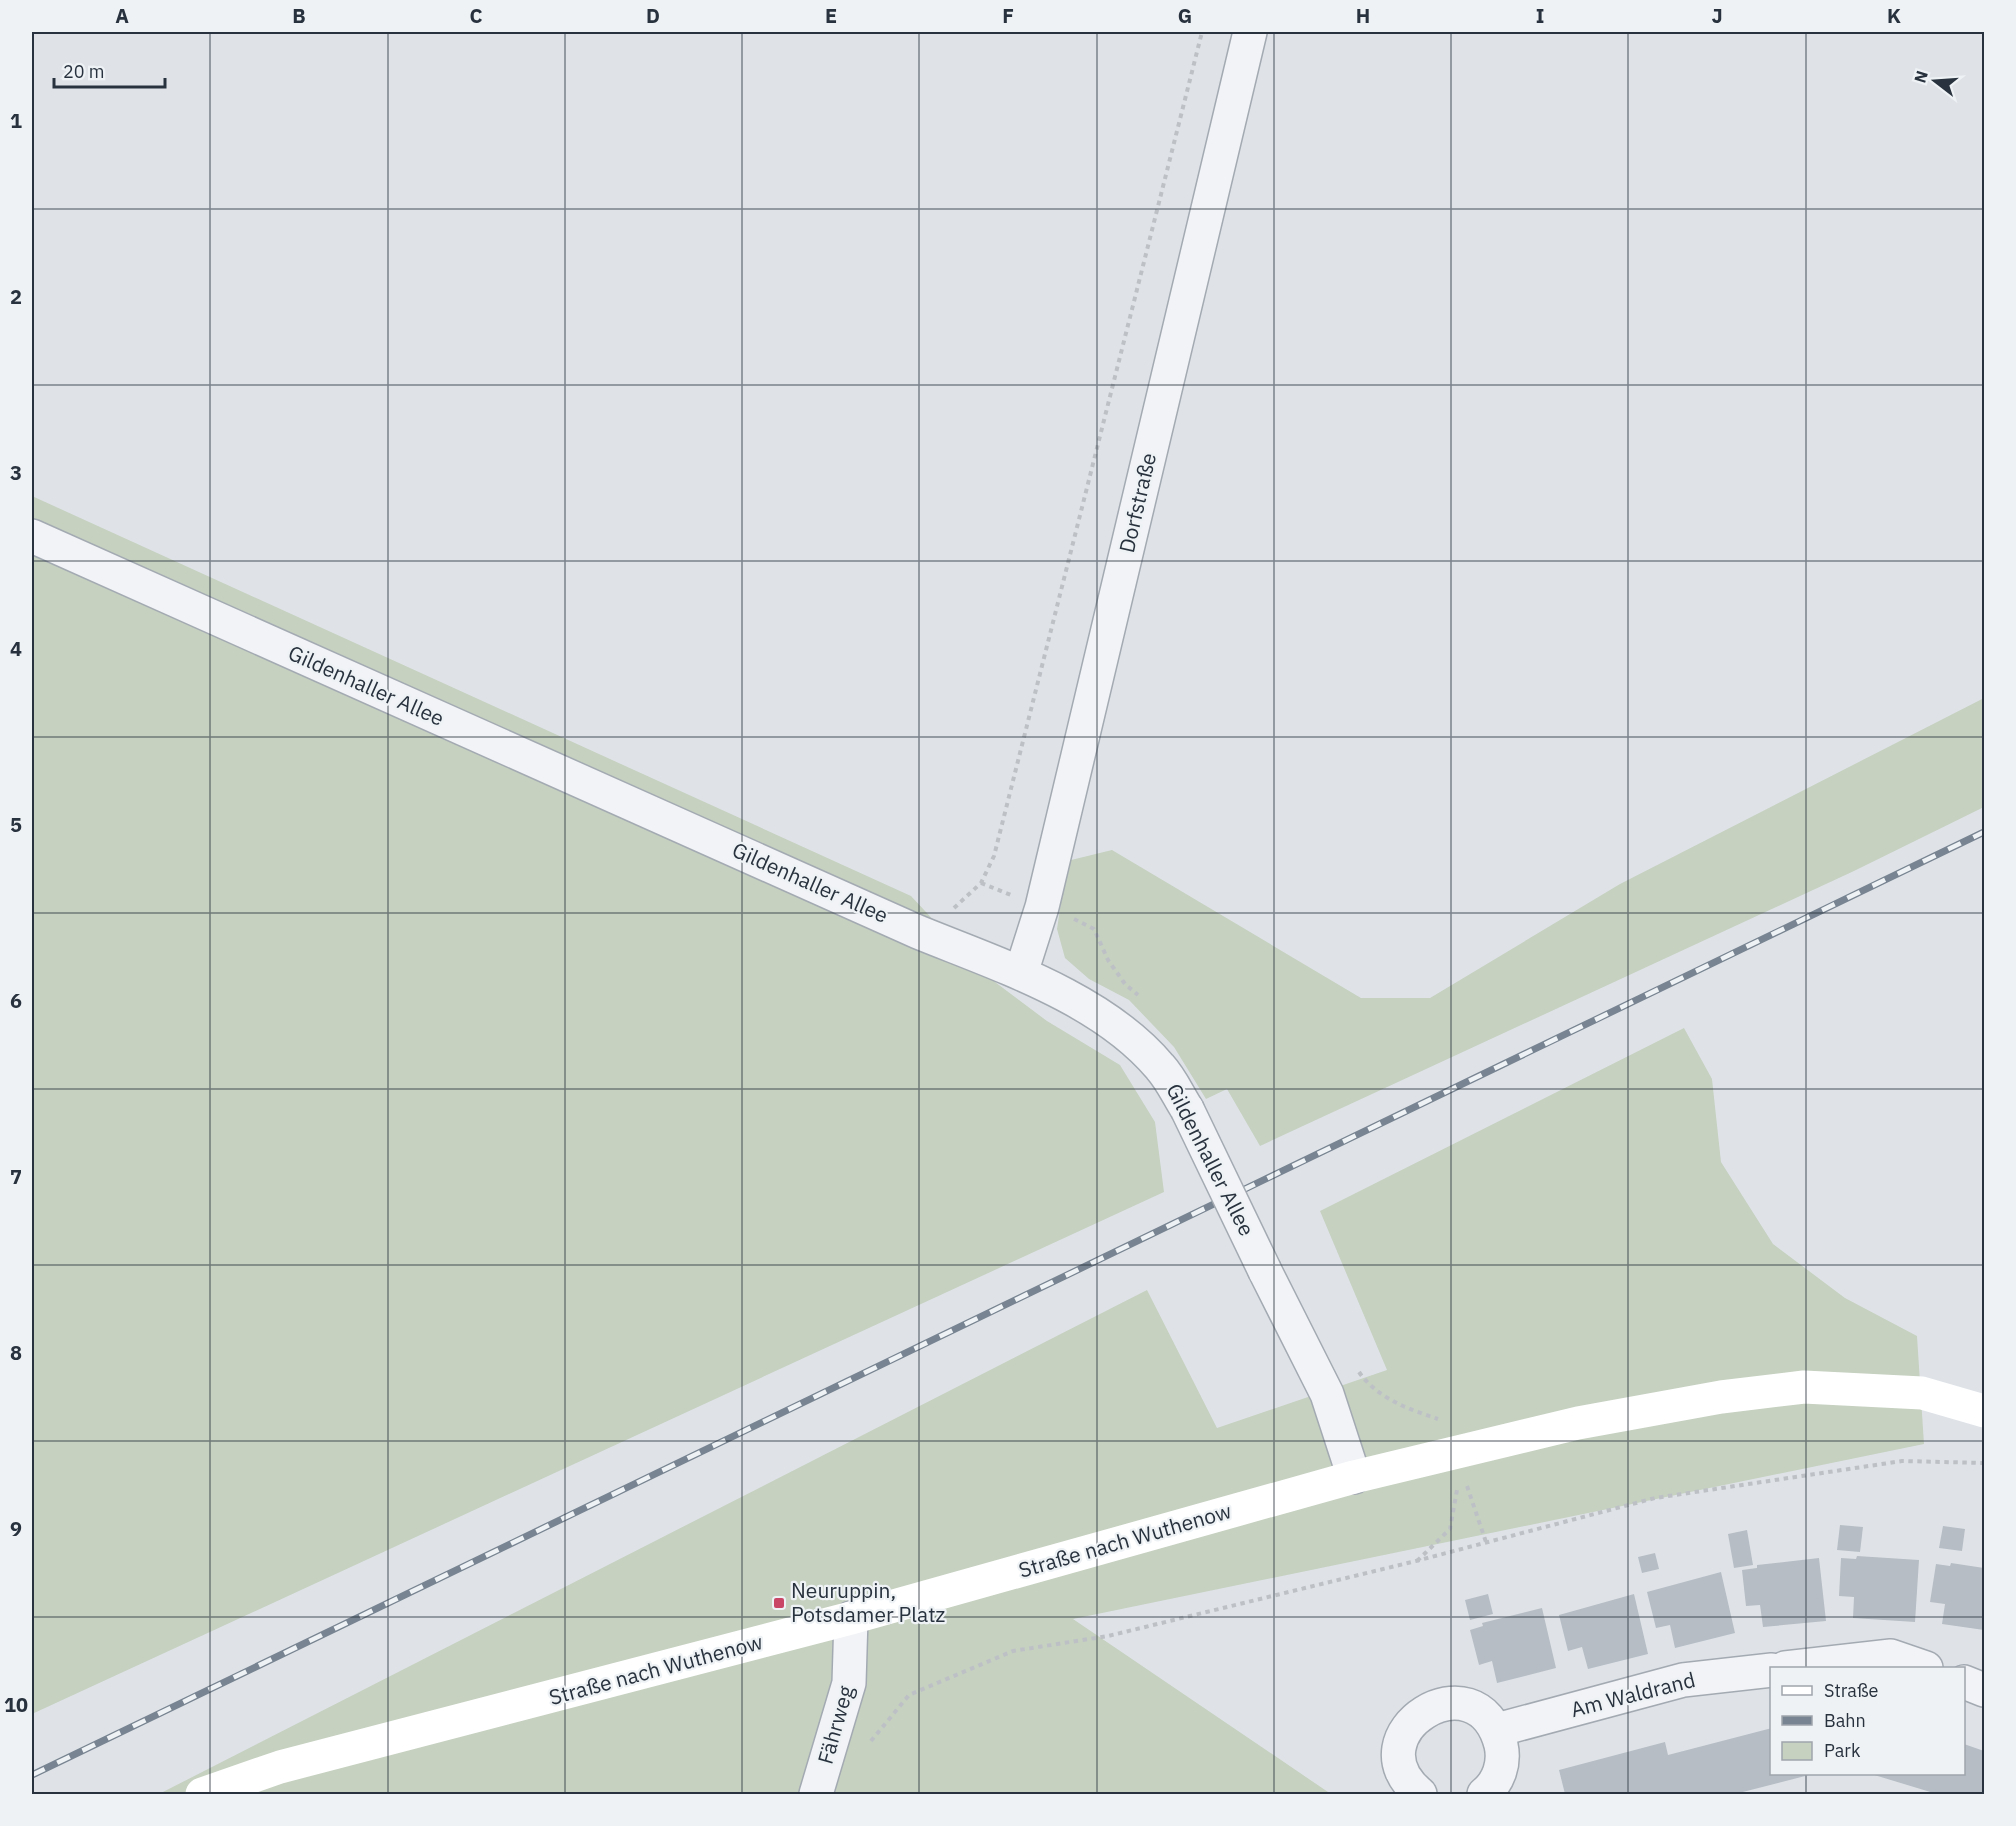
<svg xmlns="http://www.w3.org/2000/svg" width="2016" height="1826" viewBox="0 0 2016 1826" font-family="'IBM Plex Sans',sans-serif">
<style>
.green{fill:#c6d1c0}
.building{fill:#b6bdc4}
.lines{fill:none;stroke-linecap:round;stroke-linejoin:round}
.street-casing{stroke:#a4aab2;stroke-width:36}
.path{stroke:#bdc1c6;stroke-width:4;stroke-dasharray:4.5 4.5;stroke-linecap:butt}
.street{stroke:#f1f3f6;stroke-width:33}
.secondary{stroke:#fff;stroke-width:33}
.rail-casing{stroke:#788491;stroke-width:7}
.rail{stroke:#eef2f5;stroke-width:4.5;stroke-dasharray:14;stroke-linecap:butt}
.street-bridge-casing{stroke:#a4aab2;stroke-width:36;stroke-linecap:butt}
.street-bridge{stroke:#f1f3f6;stroke-width:33}
.grid{fill:none;stroke:#28323e;stroke-width:1.5;stroke-opacity:0.55}
.poi-dot{fill:#ca4666;stroke:#eef2f5;stroke-width:2}
.labels{text-anchor:middle;stroke-width:4.5;stroke-linejoin:round;paint-order:stroke}
.street-label{font-size:21px;fill:#28323e;stroke:#eef2f5}
.poi-label{font-size:21px;fill:#28323e;stroke:#eef2f5;text-anchor:start}
.neatline{fill:none;stroke:#28323e;stroke-width:2}
.grid-label{font-size:20px;text-anchor:middle;font-weight:bold;fill:#28323e}
</style>
<rect width="100%" height="100%" fill="#dfe3e8"/>
<g class="green">
<path d="M32 496 911 896 983 973 1047 1021 1120 1065 1155 1122 1164 1192 32 1714Z"/>
<path d="M1984 698V807L1854 871 1260 1146 1227 1089 1206 1099 1174 1047 1129 1000 1089 979 1065 958 1057 929 1067 861 1112 850 1361 998H1430L1620 884Z"/>
<path d="M1684 1028 1712 1079 1721 1162 1773 1244 1845 1298 1917 1336 1924 1444 1073 1619 1331 1794H159L1147 1290 1217 1428 1387 1370 1320 1211Z"/>
</g>
<g class="building">
<path d="M1840 1525 1863 1527 1860 1552 1837 1550Z"/>
<path d="M1943 1526 1965 1529 1962 1551 1939 1548Z"/>
<path d="M1747 1530 1753 1565 1734 1568 1728 1534Z"/>
<path d="M1655 1553 1659 1569 1642 1573 1638 1557Z"/>
<path d="M1857 1556 1919 1560 1915 1622 1853 1618 1854 1597 1839 1596 1841 1558 1856 1559Z"/>
<path d="M1819 1558 1826 1621 1763 1627 1760 1605 1746 1606 1742 1570 1757 1568V1565Z"/>
<path d="M1951 1563 1984 1568V1630L1942 1624 1945 1604 1930 1602 1936 1564 1950 1566Z"/>
<path d="M1721 1572 1735 1633 1675 1648 1670 1625 1656 1628 1647 1592Z"/>
<path d="M1488 1594 1493 1614 1470 1620 1465 1600Z"/>
<path d="M1634 1594 1648 1654 1588 1669 1582 1647 1568 1651 1559 1615Z"/>
<path d="M1542 1608 1556 1668 1497 1683 1492 1661 1479 1665 1470 1630 1483 1626 1482 1623Z"/>
<path d="M1772 1728V1774H1813L1735 1794H1565L1559 1770 1665 1742 1668 1755Z"/>
<path d="M1964 1744 1984 1751V1794H1937L1871 1774H1964Z"/>
</g>
<g class="lines">
<g class="street-casing">
<g id="street">
<path d="M32 536 918 932C999 965 1102 998 1160 1067 1171 1079 1178 1095 1187 1109"/>
<path d="M1021 973 1042 907 1250 32"/>
<path d="M1265 1271 1327 1394 1354 1477"/>
<path d="M1785 1668 1891 1656 1926 1668"/>
<path d="M1964 1682 1984 1690"/>
<path d="M1497 1730 1683 1680 1772 1670"/>
<path d="M816 1794 849 1683 851 1618"/>
<path d="M1420 1794C1348 1735 1477 1652 1501 1745 1505 1763 1499 1782 1484 1794"/>
</g>
</g>
<g class="path">
<path d="M981 883 1011 895"/>
<path d="M954 908 981 883 994 856 1202 32"/>
<path d="M1074 919 1094 929 1108 960 1125 984 1138 995"/>
<path d="M1359 1372C1377 1398 1408 1409 1438 1419"/>
<path d="M1467 1486 1486 1542"/>
<path d="M1417 1561 1450 1529 1457 1490"/>
<path d="M871 1741 909 1695 1013 1651 1108 1636 1416 1561 1655 1498 1902 1461 1984 1463"/>
</g>
<use href="#street" class="street"/>
<path class="secondary" d="M202 1794 280 1767 851 1618 1354 1477 1578 1423 1721 1397 1804 1387 1922 1393 1984 1411"/>
<g class="rail-casing">
<path id="rail" d="M32 1775 1984 832"/>
</g>
<use href="#rail" class="rail"/>
<g class="street-bridge-casing">
<path id="street-bridge" d="M1187 1109 1265 1271"/>
</g>
<use href="#street-bridge" class="street-bridge"/>
</g>
<path class="grid" d="M210 32V1794M388 32V1794M565 32V1794M742 32V1794M919 32V1794M1097 32V1794M1274 32V1794M1451 32V1794M1628 32V1794M1806 32V1668M32 209H1984M32 385H1984M32 561H1984M32 737H1984M32 913H1984M32 1089H1984M32 1265H1984M32 1441H1984M32 1617H1984M1806 1774V1794"/>
<rect class="poi-dot" x="773" y="1597" width="12" height="12" rx="3"/>
<g class="labels">
<g class="street-label">
<text transform="translate(1138 503) rotate(-77)" y="7">Dorfstraße</text>
<text transform="translate(366 686) rotate(24)" y="7">Gildenhaller Allee</text>
<text transform="translate(810 883) rotate(24)" y="7">Gildenhaller Allee</text>
<text transform="translate(1210 1160) rotate(63)" y="7">Gildenhaller Allee</text>
<text transform="translate(1125 1541) rotate(-16)" y="7">Straße nach Wuthenow</text>
<text transform="translate(656 1670) rotate(-15)" y="7">Straße nach Wuthenow</text>
<text transform="translate(1633 1695) rotate(-14)" y="7">Am Waldrand</text>
<text transform="translate(836 1725) rotate(-74)" y="7">Fährweg</text>
</g>
<g class="poi-label">
<text x="791" y="1598">Neuruppin,<tspan x="791" dy="24">Potsdamer Platz</tspan></text>
</g>
</g>
<rect width="2016" height="1826" fill="none" stroke="#eef2f5" stroke-width="66"/>
<rect x="1770" y="1667" width="195" height="108" fill="#eef2f5" stroke="#9fa5ac" stroke-width="1.5"/>
<rect x="1782" y="1686" width="30" height="9" fill="#ffffff" stroke="#9fa5ac" stroke-width="1.5"/>
<text x="1824" y="1697" font-size="18" fill="#28323e">Straße</text>
<rect x="1782" y="1716" width="30" height="9" fill="#788491" stroke="#9fa5ac" stroke-width="1.5"/>
<text x="1824" y="1727" font-size="18" fill="#28323e">Bahn</text>
<rect x="1782" y="1742" width="30" height="18" fill="#c6d1c0" stroke="#9fa5ac" stroke-width="1.5"/>
<text x="1824" y="1757" font-size="18" fill="#28323e">Park</text>
<g transform="translate(1935 81) rotate(287)" stroke="#eef2f5" stroke-width="4.5" paint-order="stroke">
<path d="M0-4.5L10 22L0 15L-10 22Z" fill="#28323e"/>
<text y="-9" font-size="16" font-weight="bold" text-anchor="middle" fill="#28323e">N</text>
</g>
<path d="M54 78v9h111v-9" fill="none" stroke="#28323e" stroke-width="3"/>
<text x="63" y="78" font-size="18" fill="#28323e" stroke="#eef2f5" stroke-width="4.5" paint-order="stroke">20 m</text>
<rect x="33" y="33" width="1950" height="1760" class="neatline"/>
<g class="grid-label">
<text x="122" y="23">A</text>
<text x="299" y="23">B</text>
<text x="476" y="23">C</text>
<text x="653" y="23">D</text>
<text x="831" y="23">E</text>
<text x="1008" y="23">F</text>
<text x="1185" y="23">G</text>
<text x="1363" y="23">H</text>
<text x="1540" y="23">I</text>
<text x="1717" y="23">J</text>
<text x="1894" y="23">K</text>
<text x="16" y="128">1</text>
<text x="16" y="304">2</text>
<text x="16" y="480">3</text>
<text x="16" y="656">4</text>
<text x="16" y="832">5</text>
<text x="16" y="1008">6</text>
<text x="16" y="1184">7</text>
<text x="16" y="1360">8</text>
<text x="16" y="1536">9</text>
<text x="16" y="1712">10</text>
</g>
</svg>
